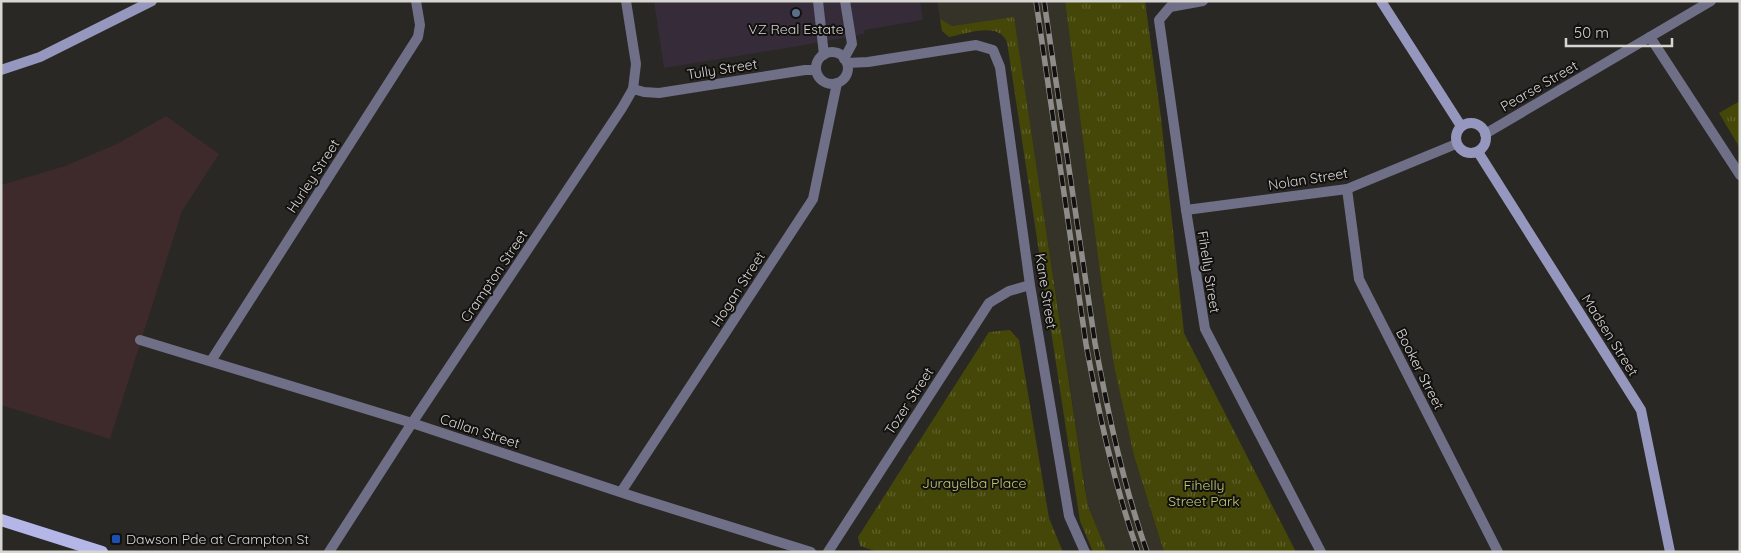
<svg xmlns="http://www.w3.org/2000/svg" width="1741" height="553" viewBox="0 0 1741 553" font-family="Quicksand,sans-serif">
<style>
.commercial{fill:#362b39}
.industrial{fill:#3e2a2a}
.built{fill:#353228}
.park{fill:url(#park-tufts)}
.lines{fill:none;stroke-linecap:round;stroke-linejoin:round}
.street{stroke:#6f6f88;stroke-width:10}
.secondary{stroke:#9697be;stroke-width:10}
.primary{stroke:#b5b6e8;stroke-width:12}
.rail-casing{stroke:#8d8c89;stroke-width:5.5}
.rail{stroke:#12110f;stroke-width:4;stroke-dasharray:11;stroke-linecap:butt}
.service-dot{fill:#5c6f8a;stroke:#12110f;stroke-width:2}
.transit-dot{fill:#1a4fb4;stroke:#12110f;stroke-width:2}
.labels{text-anchor:middle;stroke-width:4;stroke-linejoin:round;paint-order:stroke}
.poi-label{font-size:14px;fill:#d7d6d3;stroke:#12110f}
.street-label{font-size:14px;fill:#d7d6d3;stroke:#12110f}
.park-label{font-size:14px;fill:#c5cb71;stroke:#12110f}
</style>
<defs>
<pattern id="park-tufts" width="24" height="20" patternUnits="userSpaceOnUse" patternTransform="scale(1.25)"><rect width="24" height="20" fill="#454709"/><path d="M3 7l-1-3M5 7V3M7 7l1-3M15 17l-1-3M17 17v-4M19 17l1-3" fill="none" stroke="#5f612c"/></pattern>
</defs>
<rect width="100%" height="100%" fill="#292824"/>
<path class="commercial" d="M654 1H920L923 20 864 30V34L793 47 664 68Z"/>
<path class="industrial" d="M166 116 219 154 182 211 110 439 1 405V185L65 166 119 143Z"/>
<path class="built" d="M937 1H1065L1103 296 1115 371 1134 456 1164 552H1107L1088 506 1014 18 951 26 940 19Z"/>
<g class="park">
<path d="M1065 1H1145L1161 118 1184 333 1296 552H1164L1134 456 1115 371 1103 296Z"/>
<path d="M1014 17 1085 489 1088 506 1107 552H1093L1080 521 1007 42C998 21 966 34 949 37L942 31 940 19 952 26Z"/>
<path d="M1740 101V148L1719 113Z"/>
<path d="M1010 330 1019 340 1049 518 1063 552H878L860 546 858 537 989 332Z"/>
</g>
<g class="lines">
<g class="street">
<path d="M818 1 824 55"/>
<path d="M1203 1 1170 7 1159 20 1186 210 1205 329 1321 552"/>
<path d="M1650 37 1740 175"/>
<circle cx="832" cy="68" r="16"/>
<path d="M844 59 852 44 845 1"/>
<path d="M847 63 868 62 976 45 993 50 1000 67 1030 285 1069 516 1085 552"/>
<path d="M633 89 644 92 659 93 805 70H816"/>
<path d="M1485 134 1711 1"/>
<path d="M1347 189 1359 279 1498 552"/>
<path d="M1186 210 1347 189 1456 144"/>
<path d="M140 340 412 423 638 498 811 552"/>
<path d="M211 361 418 37 420 25 416 1"/>
<path d="M621 492 813 199 837 83"/>
<path d="M329 552 412 423 622 108 633 89 636 64 626 1"/>
<path d="M828 552 989 303 1009 291 1030 285"/>
</g>
<g class="secondary">
<path d="M1381 1 1461 126"/>
<path d="M1 70 40 57 152 1"/>
<circle cx="1471" cy="138" r="15"/>
<path d="M1478 152 1641 410 1670 552"/>
</g>
<path class="primary" d="M1 520 102 552"/>
<g class="rail-casing">
<g id="rail">
<path d="M1036 1 1086 344C1099 414 1114 484 1138 552"/>
<path d="M1044 1 1095 343C1108 413 1123 484 1147 552"/>
</g>
</g>
<use href="#rail" class="rail"/>
</g>
<circle class="service-dot" cx="796" cy="13" r="5"/>
<rect class="transit-dot" x="111" y="534" width="10" height="10" rx="2.5"/>
<g class="labels">
<g class="poi-label">
<text x="796" y="34">VZ Real Estate</text>
<text x="126" y="544" text-anchor="start">Dawson Pde at Crampton St</text>
</g>
<g class="street-label">
<text transform="translate(722 69) rotate(-9)" y="5">Tully Street</text>
<text transform="translate(1539 86) rotate(-30)" y="5">Pearse Street</text>
<text transform="translate(313 176) rotate(-57)" y="5">Hurley Street</text>
<text transform="translate(1308 179) rotate(-9)" y="5">Nolan Street</text>
<text transform="translate(1209 272) rotate(81)" y="5">Fihelly Street</text>
<text transform="translate(494 276) rotate(-56)" y="5">Crampton Street</text>
<text transform="translate(738 289) rotate(-57)" y="5">Hogan Street</text>
<text transform="translate(1046 291) rotate(81)" y="5">Kane Street</text>
<text transform="translate(1610 335) rotate(58)" y="5">Madsen Street</text>
<text transform="translate(1420 369) rotate(63)" y="5">Booker Street</text>
<text transform="translate(909 401) rotate(-57)" y="5">Tozer Street</text>
<text transform="translate(480 431) rotate(18)" y="5">Callan Street</text>
</g>
<g class="park-label">
<text x="974" y="488">Jurayelba Place</text>
<text x="1204" y="490">Fihelly<tspan x="1204" dy="16">Street Park</tspan></text>
</g>
</g>
<rect width="1741" height="553" fill="none" stroke="#d7d6d3" stroke-width="5"/>
<path d="M1566 38v8h106v-8" fill="none" stroke="#d7d6d3" stroke-width="2.5"/>
<text x="1574" y="38" font-size="15" fill="#d7d6d3" stroke="#12110f" stroke-width="4" paint-order="stroke">50 m</text>
</svg>
